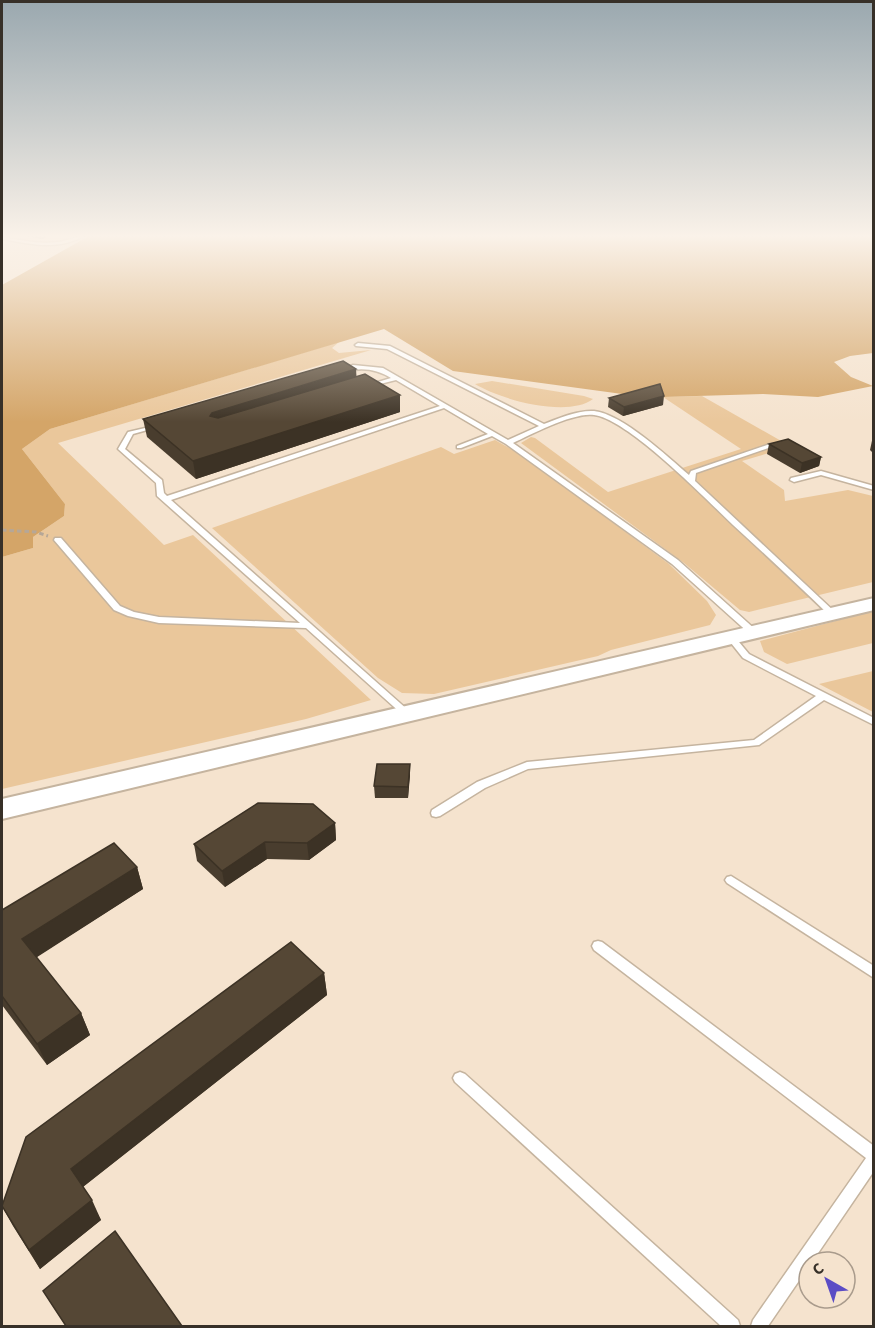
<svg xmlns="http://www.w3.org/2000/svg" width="875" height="1328" viewBox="0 0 875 1328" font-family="'Source Sans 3',sans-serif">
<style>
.green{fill:#eac79b}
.forest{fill:#d4a568}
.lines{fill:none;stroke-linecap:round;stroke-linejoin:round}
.service-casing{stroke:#c5b49f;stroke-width:3}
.tertiary-casing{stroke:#c5b49f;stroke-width:4}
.path{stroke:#b6a797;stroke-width:3;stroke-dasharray:4.5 3;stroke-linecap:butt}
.service{fill:#fff;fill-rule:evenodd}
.tertiary{fill:#fff;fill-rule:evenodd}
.wall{fill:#493d2e}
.shaded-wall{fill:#3c3225}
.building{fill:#554735;stroke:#3c3225;stroke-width:1.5}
</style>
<rect width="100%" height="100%" fill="#f5e3ce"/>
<g class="green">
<path d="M339 342 332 348 339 353 371 350 58 443 164 545 193 535 371 700 306 719 2 789V557L33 548V537L64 516 65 504 22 449 50 429Z"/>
<path d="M492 381 584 396 593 399C568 418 501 400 475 384Z"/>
<path d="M702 396 783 442 786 448 742 461 784 490 785 501 848 490 873 496V582L749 612 740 610 684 563 521 443 531 437 535 438 608 492 741 449 663 397Z"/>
<path d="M495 440 520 454 669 564 707 601 716 615 710 625 611 650 598 656 434 694 402 693 378 678 212 528 441 447 454 454Z"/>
<path d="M873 611V643L787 664 764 652 760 641Z"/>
<path d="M873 671V712L819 684Z"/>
</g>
<path class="forest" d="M89 236H873V353L850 356 834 362 851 377 873 386 818 397 763 394 663 397 655 392 637 396 453 371 384 329 50 429 22 449 65 504 64 516 33 537V548L2 557V285Z"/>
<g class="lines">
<g class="service-casing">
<g id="service">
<path d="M78 236H84C58 251 29 244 2 239V237C27 241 53 248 78 236Z"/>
<path d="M358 343 390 346 544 424C559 418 578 410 594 411 622 414 667 456 689 475L691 471 770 444H774V446L696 473 695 481 837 614 833 617 830 616C798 585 766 555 733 525 707 500 628 419 594 415 574 412 532 434 513 443L678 560 757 631 758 633 757 635H751L672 564 506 444 492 436 461 448H457V446L488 434 444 408 171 500 409 711 411 713 409 715H403L306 628 159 623 128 616 114 610 54 540 55 538H61L120 606 134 612 159 617 300 623 157 496 156 483 118 449 128 432 158 425V427L133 434 125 449 162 480 164 493 167 496 440 406 396 380 368 387V385L391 378C377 369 360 367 344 372L341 370 353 365 383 368 508 440 539 426 387 349 356 346 355 345Z"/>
<path d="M821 471 874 486V490L821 475 794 482 790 480 791 478Z"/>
<path d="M731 635 734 636 749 654 874 718V725L824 700 759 745 528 769 485 788 440 816 436 817 432 816 431 813 432 810 477 782 527 762 754 740 816 696 743 658 727 638Z"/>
<path d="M731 876 874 966V978L727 883 725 880 727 877Z"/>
<path d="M598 941 602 942 874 1146V1171L812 1262H809V1266L768 1326H751L753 1320 866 1158 594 950 592 946 594 942Z"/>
<path d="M460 1072 465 1074 738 1320 740 1326H721L455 1082 453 1078 455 1074Z"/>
</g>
</g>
<g class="tertiary-casing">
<path id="tertiary" d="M874 598V610L2 819V799Z"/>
</g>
<path class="path" d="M2 530 36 532 48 536"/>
<use href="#service" class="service"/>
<use href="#tertiary" class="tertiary"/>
</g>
<g class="wall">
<path d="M25 236H47L43 239Z"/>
<path d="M357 377 400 412 196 479 147 437 143 419Z"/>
<path d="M609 398 663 405 623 416 608 407Z"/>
<path d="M873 436V453L870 450Z"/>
<path d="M769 444 821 457 819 466 800 473 767 454Z"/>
<path d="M410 764 408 798H375L374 786Z"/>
<path d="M335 823 336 840 309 860 267 859 225 887 197 861 194 844Z"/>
<path d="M137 867 143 889 36 957 81 1013 90 1035 47 1065 2 1005V910Z"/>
<path d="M324 973 327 995 83 1187 101 1220 40 1269 13 1226 2 1206Z"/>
</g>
<g class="shaded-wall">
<path d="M356 369 357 386 214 431 210 416 212 413Z"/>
<path d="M400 395V412L196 479 193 461Z"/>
<path d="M664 396 663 405 623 416 624 407Z"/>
<path d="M821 457 819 466 800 473 802 463Z"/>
<path d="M410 764V776L408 798V787Z"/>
<path d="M335 823 336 840 309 860 307 843Z"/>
<path d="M265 842 267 859 225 887 222 871Z"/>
<path d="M137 867 143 889 31 961 22 939Z"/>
<path d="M324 973 327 995 80 1189 71 1169Z"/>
<path d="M81 1013 90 1035 47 1065 37 1044Z"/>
<path d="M92 1200 101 1220 40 1269 29 1250Z"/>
</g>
<g class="building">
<path d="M343 361 356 369 212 413 210 416 218 418 365 374 400 395 193 461 143 419Z"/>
<path d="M660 384 664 396 624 407 609 398Z"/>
<path d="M788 439 821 457 802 463 769 444Z"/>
<path d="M377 764H410L408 787 374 786Z"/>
<path d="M258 803 313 804 335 823 307 843 265 842 222 871 194 844Z"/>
<path d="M114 843 137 867 22 939 81 1013 37 1044 2 996V910Z"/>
<path d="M291 942 324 973 71 1169 92 1200 29 1250 2 1206 26 1137Z"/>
<path d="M115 1231 182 1326H66L43 1291Z"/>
</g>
<linearGradient id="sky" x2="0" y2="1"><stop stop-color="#9aa8af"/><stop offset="0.56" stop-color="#faf2e9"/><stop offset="1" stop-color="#faf2e9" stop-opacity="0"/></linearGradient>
<rect width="875" height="422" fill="url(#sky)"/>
<rect width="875" height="1328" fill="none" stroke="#373028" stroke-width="6"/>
<g transform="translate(827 1280) rotate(320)"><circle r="28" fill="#f5e3ce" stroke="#a99b8c" stroke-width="1.5"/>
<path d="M0-4.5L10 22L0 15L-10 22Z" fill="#5b4cc5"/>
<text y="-9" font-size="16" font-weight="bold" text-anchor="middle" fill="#373028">С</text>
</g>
</svg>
